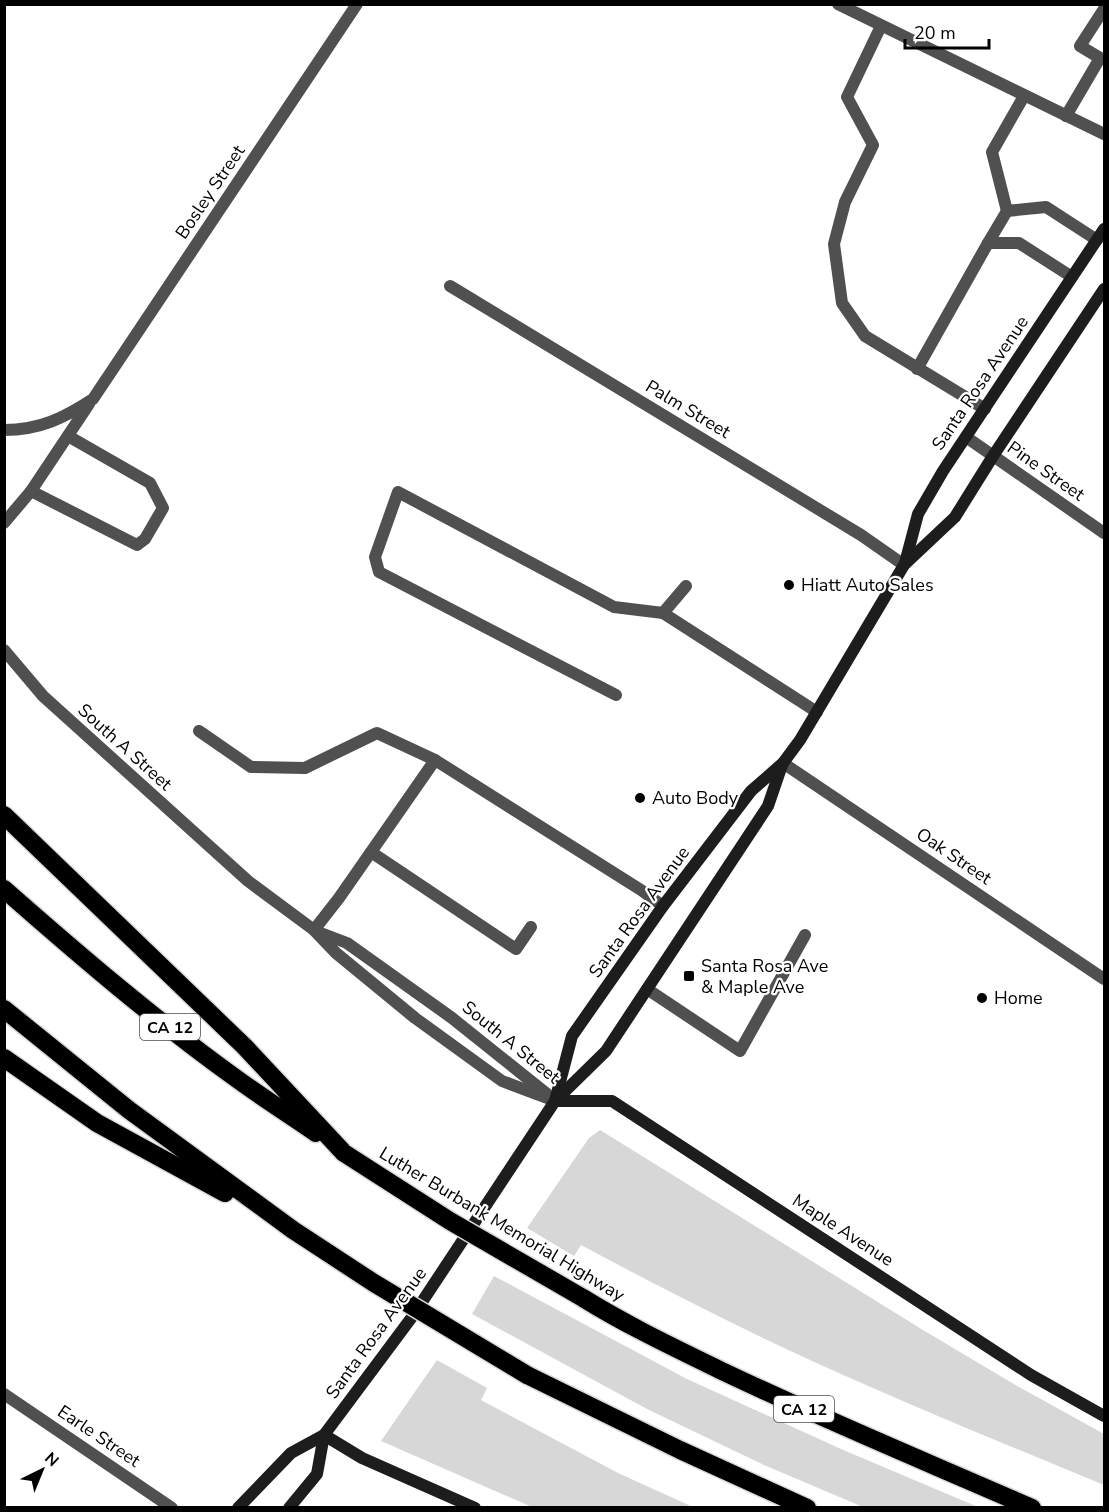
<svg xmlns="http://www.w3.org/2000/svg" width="1109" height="1512" viewBox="0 0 1109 1512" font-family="'Nunito Sans',sans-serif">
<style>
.green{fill:#d7d7d7}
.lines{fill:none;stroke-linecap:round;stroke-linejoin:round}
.motorway-casing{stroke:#dbdbdb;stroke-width:21}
.service{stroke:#505050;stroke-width:12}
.minor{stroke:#505050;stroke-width:12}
.secondary{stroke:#1d1d1d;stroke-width:12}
.motorway{stroke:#000;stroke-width:18}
.motorway-bridge-casing{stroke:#dbdbdb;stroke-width:21;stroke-linecap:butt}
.motorway-bridge{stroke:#000;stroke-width:18}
.poi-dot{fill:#000;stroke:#fff;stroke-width:2}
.labels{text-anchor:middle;stroke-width:4.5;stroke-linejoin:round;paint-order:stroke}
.shield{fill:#fff;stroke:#4c4c4c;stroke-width:1.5}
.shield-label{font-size:16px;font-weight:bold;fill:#000}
.street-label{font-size:18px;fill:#000;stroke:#fff}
.poi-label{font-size:18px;fill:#000;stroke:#fff;text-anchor:start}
</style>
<rect width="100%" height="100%" fill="#fff"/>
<g class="green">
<path d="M600 1130 923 1330 1019 1387 1104 1434V1485C1025 1452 945 1420 866 1385 769 1343 674 1295 581 1245L574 1256 527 1228 589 1138Z"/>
<path d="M494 1276 687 1379 841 1449 978 1507H863L764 1465 647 1409 472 1314Z"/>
<path d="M437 1360 487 1388 481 1400 618 1473 693 1507H532L381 1441Z"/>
</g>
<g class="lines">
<g class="motorway-casing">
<g id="motorway">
<path d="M4 815 245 1047 344 1153"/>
<path d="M4 889C79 955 156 1021 237 1079 263 1098 290 1115 316 1133"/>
<path d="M4 1009 129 1110 293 1230"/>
<path d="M4 1058 97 1123 225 1193"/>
<path d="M583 1298C628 1326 677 1349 724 1372 825 1420 929 1463 1032 1508"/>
<path d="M527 1375 680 1450 807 1508"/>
</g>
</g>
<g class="service">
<path d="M881 26 847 97 873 145 845 202 834 244 842 303 865 336 985 409"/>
<path d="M1066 116 1100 58 1080 46 1104 9"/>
<path d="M1007 211 992 152 1024 96"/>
<path d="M988 243 1007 211 1046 207 1097 240"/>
<path d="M917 369 988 243H1019L1072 277"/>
<path d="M31 491 137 545 145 539 163 508 150 483 68 436"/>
<path d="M686 586 663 613 817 712"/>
<path d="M616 695 379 572 375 557 398 492 614 607 663 613"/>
<path d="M199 731 251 767 305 768 377 733 435 760"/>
<path d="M371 852 516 949 531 927"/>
<path d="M314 930 339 898 435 760 641 890 663 906"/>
<path d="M647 989 740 1051 805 935"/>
</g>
<g class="minor">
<path d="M838 4 1104 134"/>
<path d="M450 286 861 535 904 565"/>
<path d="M4 430C40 430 64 418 93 399L357 4"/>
<path d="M966 437 1104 533"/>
<path d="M4 523 31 491 89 404"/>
<path d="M4 650 43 696 248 881 314 930 336 953 415 1018 502 1081 555 1101"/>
<path d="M783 763 1104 979"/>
<path d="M318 932 347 943 452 1018 547 1094"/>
<path d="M4 1394 172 1508"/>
</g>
<g class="secondary">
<path d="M905 563 918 514 943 471 1104 229"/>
<path d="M555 1101 572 1036 663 906 751 791 783 763 800 740 904 565 955 517 993 456 1104 289"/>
<path d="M555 1101H612L1031 1375 1104 1416"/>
<path d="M324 1435 362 1458 475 1508"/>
<path d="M238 1508 291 1453 324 1435 412 1317 555 1101 606 1051 768 806 782 765"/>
<path d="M289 1508 317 1474 324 1435"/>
</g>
<use href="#motorway" class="motorway"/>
<g class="motorway-bridge-casing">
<g id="motorway-bridge">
<path d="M344 1153 450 1221 583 1298"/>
<path d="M293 1230 374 1283 527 1375"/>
</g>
</g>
<use href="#motorway-bridge" class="motorway-bridge"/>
</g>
<g class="poi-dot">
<circle cx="789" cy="585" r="6"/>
<circle cx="640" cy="798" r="6"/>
<rect x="683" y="970" width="12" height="12" rx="3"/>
<circle cx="982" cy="998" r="6"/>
</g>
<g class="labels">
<g class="shield">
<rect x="140" y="1014" width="60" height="26" rx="4.5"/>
<rect x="774" y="1396" width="60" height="26" rx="4.5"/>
</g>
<g class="shield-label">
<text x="170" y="1033">CA 12</text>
<text x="804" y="1415">CA 12</text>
</g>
<g class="street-label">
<text transform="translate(210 192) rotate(-56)" y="6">Bosley Street</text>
<text transform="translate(980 383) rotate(-56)" y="6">Santa Rosa Avenue</text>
<text transform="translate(688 409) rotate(31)" y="6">Palm Street</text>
<text transform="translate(1046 471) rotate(35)" y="6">Pine Street</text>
<text transform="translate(125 747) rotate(42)" y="6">South A Street</text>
<text transform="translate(954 856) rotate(34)" y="6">Oak Street</text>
<text transform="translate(639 912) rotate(-54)" y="6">Santa Rosa Avenue</text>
<text transform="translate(511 1042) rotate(39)" y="6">South A Street</text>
<text transform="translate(502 1224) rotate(31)" y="6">Luther Burbank Memorial Highway</text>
<text transform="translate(843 1230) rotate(33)" y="6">Maple Avenue</text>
<text transform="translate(376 1333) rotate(-54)" y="6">Santa Rosa Avenue</text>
<text transform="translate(99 1436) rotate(34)" y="6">Earle Street</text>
</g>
<g class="poi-label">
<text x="801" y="591">Hiatt Auto Sales</text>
<text x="652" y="804">Auto Body</text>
<text x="701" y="972">Santa Rosa Ave<tspan x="701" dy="21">&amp; Maple Ave</tspan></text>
<text x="994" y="1004">Home</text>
</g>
</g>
<rect width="1109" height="1512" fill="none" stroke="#000000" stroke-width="12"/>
<g transform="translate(42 1470) rotate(43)" stroke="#ffffff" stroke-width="4.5" paint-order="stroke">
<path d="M0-4.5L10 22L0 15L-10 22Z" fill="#000000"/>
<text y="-9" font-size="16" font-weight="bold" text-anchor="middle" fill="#000000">N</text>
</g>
<path d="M905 39v9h84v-9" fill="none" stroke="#000000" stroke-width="3"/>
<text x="914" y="39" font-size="18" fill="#000000" stroke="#ffffff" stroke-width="4.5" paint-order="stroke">20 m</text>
</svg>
